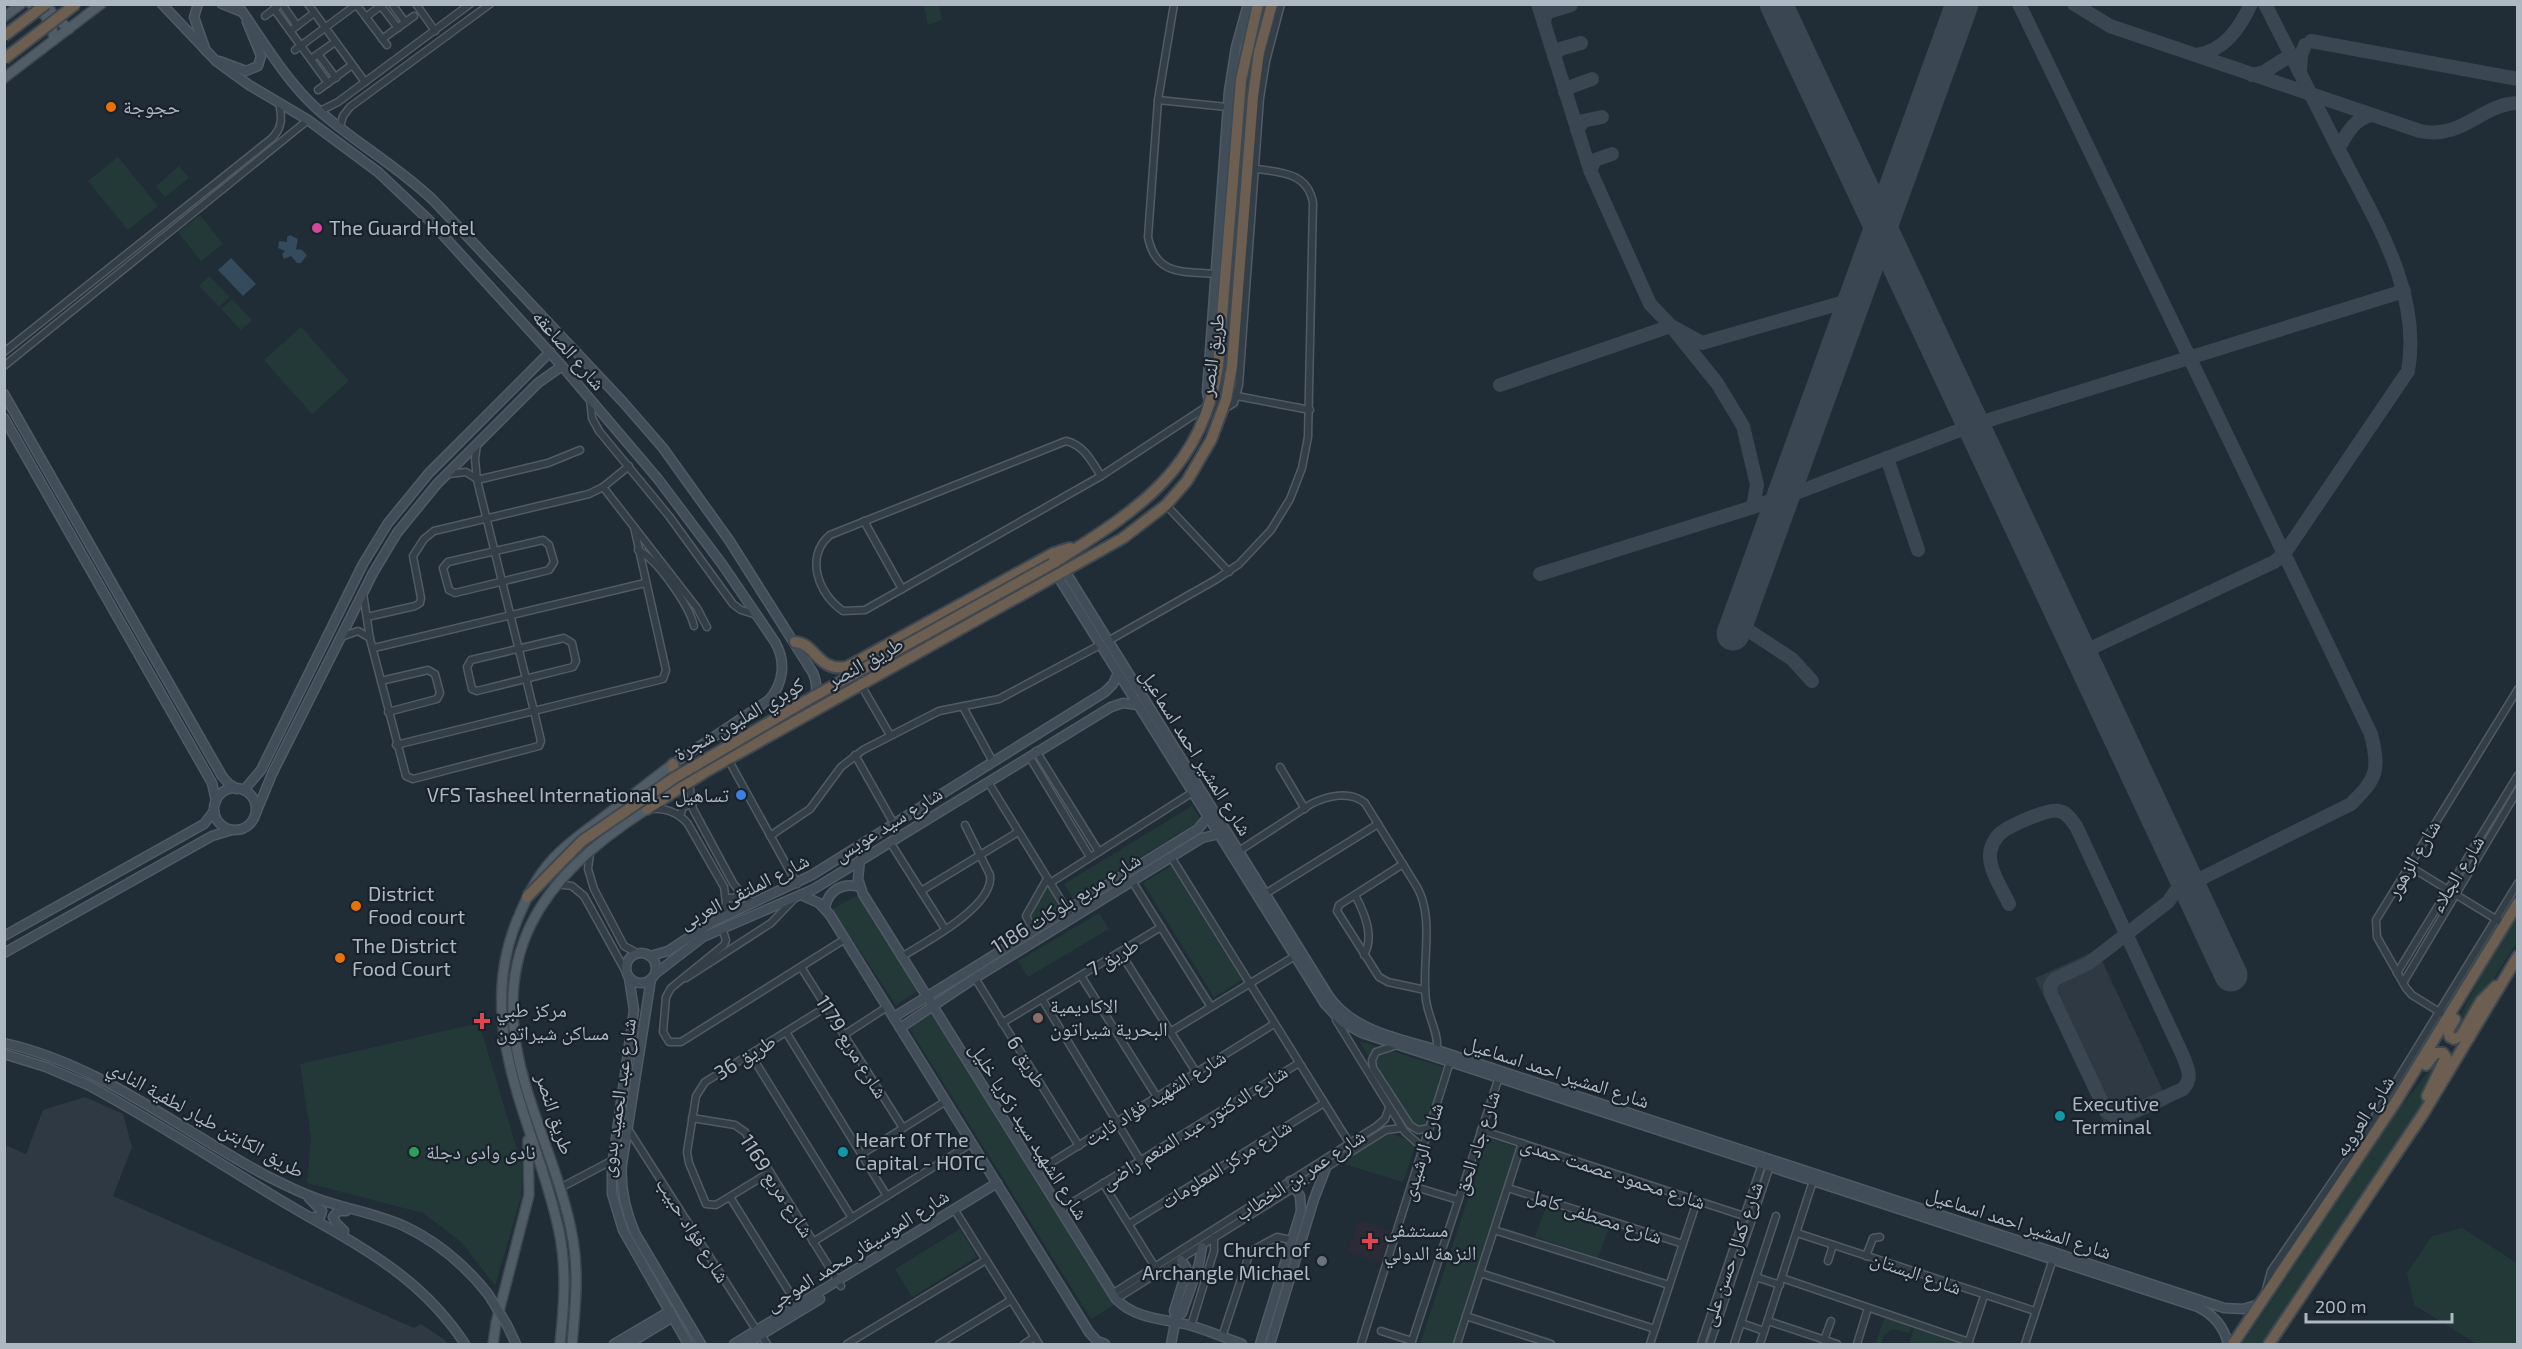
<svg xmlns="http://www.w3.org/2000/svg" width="2522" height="1349" viewBox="0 0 2522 1349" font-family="'Exo 2','Noto Naskh Arabic',sans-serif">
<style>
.medical{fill:#2b2b38}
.airport{fill:#2e3943}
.green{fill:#233938}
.water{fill:#344a5d}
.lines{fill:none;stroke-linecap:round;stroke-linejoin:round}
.taxiway{stroke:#3a4752;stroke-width:14}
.runway{stroke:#3a4752;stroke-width:33}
.street-casing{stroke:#515b64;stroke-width:9}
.secondary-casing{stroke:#515b64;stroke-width:11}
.primary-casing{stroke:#3d4650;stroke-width:12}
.highway-casing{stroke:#3e4851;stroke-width:14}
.street{stroke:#333e46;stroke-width:6}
.secondary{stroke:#414d59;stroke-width:8}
.primary{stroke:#515d66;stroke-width:9}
.highway{stroke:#6c5e51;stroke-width:10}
.secondary-bridge-casing{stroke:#515b64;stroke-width:11;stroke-linecap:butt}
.highway-bridge-casing{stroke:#3e4851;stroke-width:14;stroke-linecap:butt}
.secondary-bridge{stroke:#414d59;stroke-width:8}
.highway-bridge{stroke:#6c5e51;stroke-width:10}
.food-dot{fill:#e8710a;stroke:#19222b;stroke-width:2}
.hotel-dot{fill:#d1479c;stroke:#19222b;stroke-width:2}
.shop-dot{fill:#3f7fe0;stroke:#19222b;stroke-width:2}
.education-dot{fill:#8d6e63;stroke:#19222b;stroke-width:2}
.health-dot{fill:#e0444e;stroke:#19222b;stroke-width:2}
.culture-dot{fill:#0f9aa8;stroke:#19222b;stroke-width:2}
.leisure-dot{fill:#2e9e5b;stroke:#19222b;stroke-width:2}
.worship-dot{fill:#6b7280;stroke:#19222b;stroke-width:2}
.labels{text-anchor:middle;stroke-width:4.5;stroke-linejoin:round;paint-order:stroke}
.poi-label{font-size:20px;fill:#adb8c3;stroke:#19222b;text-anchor:start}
.street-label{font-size:20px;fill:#adb8c3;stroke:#19222b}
</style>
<rect width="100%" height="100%" fill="#202c36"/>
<path class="medical" d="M1359 1220 1392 1231 1381 1263 1348 1252Z"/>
<g class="airport">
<path d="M2097 950 2169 1104 2108 1132 2035 978Z"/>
<path d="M85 1097 123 1114 132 1147 113 1196 414 1328 421 1324 445 1340 448 1344H5V1145L26 1154 43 1110Z"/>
</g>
<g class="green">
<path d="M924 5H939L942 20 928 25Z"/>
<path d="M118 157 158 206 128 230 88 181Z"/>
<path d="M179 166 189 178 165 197 156 186Z"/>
<path d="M200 215 223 244 201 261 178 232Z"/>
<path d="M209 276 230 297 219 307 199 286Z"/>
<path d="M232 299 252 320 241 330 221 309Z"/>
<path d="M301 327 349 381 312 414 264 360Z"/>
<path d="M1192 806 1201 820 1073 898 1064 884Z"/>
<path d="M1171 866 1242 980 1214 997 1143 883Z"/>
<path d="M1048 887 1061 908 1034 924 1029 916Z"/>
<path d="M862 893 919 990 896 1005 832 909Z"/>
<path d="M1099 913 1109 929 1028 977 1018 961Z"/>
<path d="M2517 915V942L2460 1032 2454 1028 2484 970Z"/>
<path d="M932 1014 1114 1305 1091 1319 909 1028Z"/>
<path d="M479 1023 522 1166 521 1197 495 1286 461 1242 423 1213 307 1183 311 1138 300 1064Z"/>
<path d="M1359 1041 1446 1068 1427 1128 1411 1124Z"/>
<path d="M2433 1066 2440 1070 2413 1121 2265 1344H2242L2400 1108Z"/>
<path d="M1387 1132 1416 1143 1403 1182 1337 1162Z"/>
<path d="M1488 1138 1517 1147 1452 1344H1420Z"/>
<path d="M1546 1207 1609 1228 1598 1258 1535 1237Z"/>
<path d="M2462 1228 2517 1263V1344H2477L2414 1305 2407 1273 2432 1236Z"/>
<path d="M960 1229 977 1257 912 1297 895 1269Z"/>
<path d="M1885 1317 1912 1327 1909 1333 1893 1329 1884 1335 1881 1344H1875Z"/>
<path d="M1914 1327 1961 1342 1960 1344H1920L1910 1342Z"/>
</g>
<g class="water">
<path d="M290 235 298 239 296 249 302 250 307 255 301 263H297L291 256 284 259 282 254 285 251 278 248 279 241 287 242V237Z"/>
<path d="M231 258 256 284 243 296 218 270Z"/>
</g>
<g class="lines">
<g class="taxiway">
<path d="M1538 4 1590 170 1650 304 1671 326 1702 343 1855 299"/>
<path d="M2074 4 2110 26 2420 131C2463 140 2481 104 2518 103"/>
<path d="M1544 24 1545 16 1548 12 1571 5"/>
<path d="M2311 41 2518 79"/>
<path d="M2197 55C2225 50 2239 29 2251 4"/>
<path d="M1554 56 1560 49 1581 43"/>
<path d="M2300 72 2301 55 2305 45"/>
<path d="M2252 75 2264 72 2291 55"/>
<path d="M1565 92 1570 87 1592 79"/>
<path d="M1577 130 1583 121 1602 117"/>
<path d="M2338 149C2347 134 2353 120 2371 115"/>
<path d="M1590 170 1595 160 1612 154"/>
<path d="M1500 385 1671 326 1717 383 1743 426 1757 485 1753 507"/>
<path d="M1887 458 1918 550"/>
<path d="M1772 500 1783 498 1973 425 2404 291"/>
<path d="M1540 574 1753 507 1772 500 1788 484"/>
<path d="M1737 623 1792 659 1812 681"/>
<path d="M2081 653 2274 562 2284 554 2408 371C2422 292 2374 219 2340 152 2315 103 2290 54 2265 4"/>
<path d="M2009 904C2003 890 1990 872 1990 856 1990 847 1995 837 2002 832 2011 825 2049 808 2059 811 2067 812 2071 820 2076 826L2183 1056C2188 1069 2193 1078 2183 1089L2125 1115 2114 1116 2106 1111 2051 994 2050 986 2055 979 2089 963 2168 902 2180 885 2183 872 2191 878H2202L2351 804C2377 778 2380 771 2371 734L2019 4"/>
</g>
<g class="runway">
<path d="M1776 4 2231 975"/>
<path d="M1733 634 1962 4"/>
</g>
<g class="street-casing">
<g id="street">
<path d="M282 4 297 26"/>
<path d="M308 4 365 82"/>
<path d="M356 4 387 45"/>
<path d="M392 4 405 22"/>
<path d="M416 4 435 31"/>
<path d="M1174 4 1158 100 1148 237C1156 276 1182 271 1215 274"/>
<path d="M381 6 398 28"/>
<path d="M274 9 328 83"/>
<path d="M265 16 277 7"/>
<path d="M366 17 383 4"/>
<path d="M290 31 314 13"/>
<path d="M382 39 414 16"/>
<path d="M295 50 357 4"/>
<path d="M318 54 336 78"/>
<path d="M311 59 335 42"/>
<path d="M318 90 352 65"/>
<path d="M1158 100 1227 107"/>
<path d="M320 111 338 102 470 4"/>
<path d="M340 127 343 116 350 107 490 4"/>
<path d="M4 352 271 139C283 128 282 117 279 102"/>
<path d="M4 366 308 120"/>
<path d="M1237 396 1310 410"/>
<path d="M590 399 592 418 599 431 669 516 733 604 741 610 757 615"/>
<path d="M1223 410 1234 403 1239 385 1260 98 1266 61 1281 4"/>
<path d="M1066 441C1084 445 1092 462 1101 476L865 610 843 611C819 595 804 557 830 535Z"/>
<path d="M448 474 466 472 477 479"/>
<path d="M1101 476 1206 407"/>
<path d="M477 480 548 463 580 450"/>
<path d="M603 487 697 608 707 627"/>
<path d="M1166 505 1229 572"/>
<path d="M864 521 902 589"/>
<path d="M543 540 549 545 554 562 549 570 455 593 449 590 443 568 448 562Z"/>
<path d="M638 550C657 559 689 605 694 626"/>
<path d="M363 593 370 639 406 776 413 779 539 746 541 741 534 711 477 480 475 459 477 444"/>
<path d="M367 617 415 606 420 603 421 598 413 556 424 539 434 531 589 494 603 487 629 466"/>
<path d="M341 637 358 631 370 638"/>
<path d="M564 638 572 643 576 661 573 667 477 691 472 689 467 667 471 660Z"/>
<path d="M1108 641 1217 579 1239 564 1271 530 1290 499 1302 468 1308 437 1313 203C1308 173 1281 172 1256 169"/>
<path d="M374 648 645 583"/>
<path d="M381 681 428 670 435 674 440 693 437 699 388 712"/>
<path d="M861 685 890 735"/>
<path d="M963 707 993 762"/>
<path d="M396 745 663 679 666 670 634 527"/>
<path d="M1036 751 1099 852"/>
<path d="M855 755 894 824"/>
<path d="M1029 756 1090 857"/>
<path d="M728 759 797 884"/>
<path d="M1280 767 1305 809"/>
<path d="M988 782 1072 918"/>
<path d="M689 783 693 809 733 883 743 896 754 903"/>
<path d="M651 809C666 808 678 812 688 824L724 887 726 903 722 917"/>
<path d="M680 816 683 807 691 804"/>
<path d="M770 836 810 809 841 767 863 750 939 711 999 699 1100 645"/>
<path d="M890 842 945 929"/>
<path d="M1239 851 1311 804C1327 796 1350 790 1365 803L1417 887C1435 918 1421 965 1426 1000 1428 1017 1439 1033 1437 1050"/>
<path d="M590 853 588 869 594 889 624 946 637 953"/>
<path d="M1171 857 1350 1144"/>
<path d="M1403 864 1339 905 1337 911 1379 977 1388 982 1425 990"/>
<path d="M2409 866 2499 921"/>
<path d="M1132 881 1211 1007"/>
<path d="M1050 883 1193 792"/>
<path d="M557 884 572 886 584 896 626 972"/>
<path d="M921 891 1018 832"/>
<path d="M1265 894 1378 824"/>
<path d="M1355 895C1364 912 1375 936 1364 955"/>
<path d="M727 898H735L740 892"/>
<path d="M722 928 726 940 724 945 671 988 666 997 663 1032 669 1042H681L845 939"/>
<path d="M1034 931 1026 916 1047 879"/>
<path d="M1120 952 1196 1072"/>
<path d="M901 957C924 943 995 906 990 875L965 825"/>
<path d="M801 967 903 1128"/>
<path d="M2397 973 2518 775"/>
<path d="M1081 976 1157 1097"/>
<path d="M686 978 771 923 795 898"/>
<path d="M975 978 1079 1146"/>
<path d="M2403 983 2518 790"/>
<path d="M1042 999 1140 1160"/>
<path d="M2441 1013 2412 995 2406 988 2377 937 2376 920 2518 689"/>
<path d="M1336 1020 1405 1132 1424 1149"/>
<path d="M1002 1023 1161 927"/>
<path d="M786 1032 887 1196"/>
<path d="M1170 1032 1295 956"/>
<path d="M844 1035 887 1007"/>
<path d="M1397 1045 1376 1052 1372 1060 1373 1068 1410 1125 1418 1130 1430 1128"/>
<path d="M751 1055 852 1218"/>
<path d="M692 1118 735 1125 745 1132 841 1286"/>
<path d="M628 1129 757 1331"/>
<path d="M1481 1130 1744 1216"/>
<path d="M862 1154 946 1101"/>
<path d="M770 1172 716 1205 706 1204 689 1163 687 1152 696 1096 705 1082 826 1007"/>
<path d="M1036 1172 1274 1024"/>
<path d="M1103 1183 1155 1267"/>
<path d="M1412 1186 1458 1200"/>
<path d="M560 1188 613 1160"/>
<path d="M1508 1188 1683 1244"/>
<path d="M730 1197 798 1306"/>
<path d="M954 1209 1039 1344"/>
<path d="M1060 1210 1299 1063"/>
<path d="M1129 1224 1324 1103"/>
<path d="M1494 1230 1669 1285"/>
<path d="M1797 1233 2035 1311"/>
<path d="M813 1242 972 1143"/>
<path d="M1866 1256 1873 1238 1880 1237"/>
<path d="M1828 1261 1833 1245"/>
<path d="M1480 1273 1655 1329"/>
<path d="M1756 1277 1780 1285"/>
<path d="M1782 1278 1969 1342"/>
<path d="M2265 1293 2271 1271 2356 1147 2518 883"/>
<path d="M1112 1294 1377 1126 1385 1119 1389 1108"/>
<path d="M1116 1299 1386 1130 1402 1128"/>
<path d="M1466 1316 1551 1344"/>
<path d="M1768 1321 1837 1344"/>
<path d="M1741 1323 1764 1331"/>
<path d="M1191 1326 1214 1251V1237"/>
<path d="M1381 1331 1412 1341"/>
<path d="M761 1335 767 1344"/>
<path d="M1222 1337 1249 1255 1253 1250 1277 1237 1291 1240"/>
<path d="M1824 1340 1831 1321"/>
<path d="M847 1344 986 1260"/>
<path d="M939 1344 1011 1300"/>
<path d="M1024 1344 1035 1337"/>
<path d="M1361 1344 1450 1062"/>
<path d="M1411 1344 1499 1077"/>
<path d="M1457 1344 1522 1143"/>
<path d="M1650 1344 1697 1201"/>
<path d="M1701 1344 1762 1164"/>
<path d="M1710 1344 1770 1166"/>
<path d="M1734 1344 1776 1216"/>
<path d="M1760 1344 1813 1181"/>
<path d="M1857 1344 1868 1308"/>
<path d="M1968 1344 1984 1296"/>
<path d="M2025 1344 2053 1259"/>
</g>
</g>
<g class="secondary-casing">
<g id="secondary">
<path d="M162 4 216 61 249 85 308 120 378 172 432 223 562 366 658 479 722 564 775 642C786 661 784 683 769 700L673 764"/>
<path d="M198 4 194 17 206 51"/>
<path d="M222 4 242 12"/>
<path d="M237 4C262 39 284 78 315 107 352 141 398 166 434 201L623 402 663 448 729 540 813 673C820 689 815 701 804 714"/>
<path d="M219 61 246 71 258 66 261 56 247 22"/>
<path d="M4 394 222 776 229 784 237 789"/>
<path d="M1209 402 1207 392 1229 91 1236 47 1248 4"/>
<path d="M4 418 212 783 216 801"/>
<path d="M1065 571 1328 995C1352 1031 1398 1038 1437 1050L2224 1308 2243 1309 2260 1304"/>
<path d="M1057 575 1325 1004 1342 1022 1362 1033 2198 1307C2214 1315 2224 1326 2228 1344"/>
<circle cx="235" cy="809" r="21"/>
<path d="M244 790 261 770 363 564 388 523 429 473 550 352"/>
<path d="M256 813 272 774 373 573 397 533 437 484 538 383 562 366"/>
<path d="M860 860 858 879 863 894 1116 1299C1135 1319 1164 1319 1189 1325 1207 1330 1225 1338 1242 1344"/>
<path d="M801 895 819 903 830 915 1089 1332 1097 1341 1105 1344"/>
<path d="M825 908C828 890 843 882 860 887"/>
<path d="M4 936 204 824 214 811"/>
<circle cx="641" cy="968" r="15"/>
<path d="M4 953 212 836 232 830"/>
<path d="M650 956 668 951 712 922 812 875 1105 692 1113 684 1118 673"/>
<path d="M655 974 703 937 814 889 1111 707 1123 703 1138 705"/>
<path d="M629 978 634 1010 612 1167V1194L623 1230 688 1344"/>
<path d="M651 979 622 1164C620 1189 625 1210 635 1233L701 1344"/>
<path d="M894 1017 1198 829 1208 817"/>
<path d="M900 1028 975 978 1202 838 1219 834"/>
<path d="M4 1043C102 1065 180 1130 267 1176 289 1187 311 1198 334 1204 358 1211 382 1216 404 1226 438 1242 465 1265 488 1294"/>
<path d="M4 1054 46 1067 88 1085C151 1119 211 1158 272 1195 347 1241 415 1268 465 1344"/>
<path d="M309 1198 322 1211 320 1217H313"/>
<path d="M344 1231 336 1223 333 1217 338 1211H346"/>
<path d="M1176 1318 1182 1313 1199 1264 1202 1247"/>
<path d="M507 1325 516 1344"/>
<path d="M614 1344 670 1311"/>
<path d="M628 1344 673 1317"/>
<path d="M734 1344 997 1183"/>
<path d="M746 1344 820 1299"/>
<path d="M1171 1344 1176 1318 1174 1311 1186 1273V1267L1181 1260"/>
<path d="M1260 1344 1301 1211 1300 1196 1290 1181"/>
<path d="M1270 1344 1314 1199 1326 1168"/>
</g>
</g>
<g class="primary-casing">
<g id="primary">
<path d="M31 4C45 12 53 24 54 40"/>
<path d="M46 4 55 17 69 29"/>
<path d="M4 17 21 4"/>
<path d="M4 78 101 4"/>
<path d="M493 1344 496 1323 529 1195 528 1140"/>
<path d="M560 1344C564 1307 567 1269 559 1231 537 1125 471 1029 518 918 527 897 536 877 552 860 566 844 584 832 601 819 625 801 649 782 673 764"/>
<path d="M572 1344C575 1310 579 1275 573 1240 564 1187 541 1138 526 1087 486 956 538 879 647 809"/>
</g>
</g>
<g class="highway-casing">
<g id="highway">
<path d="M1052 564C1135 511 1202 472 1218 366L1241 80 1258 4"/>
<path d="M795 642C816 643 817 672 847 667L1054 553 1070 548"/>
<path d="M673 764 675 775 681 780"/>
<path d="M647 809 705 772 1123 538 1166 505 1187 481 1211 440 1226 400 1232 366 1253 97 1259 52 1272 4"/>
<path d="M2455 1019 2448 1031 2450 1037 2454 1039 2461 1036 2481 1001 2496 986"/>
<path d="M2426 1065 2435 1053H2443L2446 1057 2427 1096"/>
<path d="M2233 1344 2395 1103 2518 903"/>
<path d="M2269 1344 2423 1114 2518 956"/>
</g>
</g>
<use href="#street" class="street"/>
<use href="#secondary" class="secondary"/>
<use href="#primary" class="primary"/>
<use href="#highway" class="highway"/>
<g class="secondary-bridge-casing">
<path id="secondary-bridge" d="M488 1294 507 1325"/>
</g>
<g class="highway-bridge-casing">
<g id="highway-bridge">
<path d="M4 36 46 4"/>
<path d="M4 59 76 4"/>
<path d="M527 897 582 841 674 778 802 703 1052 564"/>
</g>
</g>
<use href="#secondary-bridge" class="secondary-bridge"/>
<use href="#highway-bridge" class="highway-bridge"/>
</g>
<g class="food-dot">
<circle cx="111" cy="107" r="6"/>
<circle cx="356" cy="906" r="6"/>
<circle cx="340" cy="958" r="6"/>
</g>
<circle class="hotel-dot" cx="317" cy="228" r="6"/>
<circle class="shop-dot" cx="741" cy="795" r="6"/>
<circle class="education-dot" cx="1038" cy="1018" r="6"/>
<g class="health-dot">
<path d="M479 1012h6v6h6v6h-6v6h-6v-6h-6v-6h6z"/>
<path d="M1367 1232h6v6h6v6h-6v6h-6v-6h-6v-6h6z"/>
</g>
<g class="culture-dot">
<circle cx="2060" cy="1116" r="6"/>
<circle cx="843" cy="1152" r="6"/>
</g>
<circle class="leisure-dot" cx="414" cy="1152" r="6"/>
<circle class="worship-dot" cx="1322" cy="1261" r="6"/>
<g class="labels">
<g class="poi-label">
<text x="123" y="114">حجوجة</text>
<text x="329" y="235">The Guard Hotel</text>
<text x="729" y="802" text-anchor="end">VFS Tasheel International - تساهيل</text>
<text x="368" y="901">District<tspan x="368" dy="23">Food court</tspan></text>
<text x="352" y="953">The District<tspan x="352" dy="23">Food Court</tspan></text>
<text x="1050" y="1013">الاكاديمية<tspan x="1050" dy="23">البحرية شيراتون</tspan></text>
<text x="496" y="1017">مركز طبي<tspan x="496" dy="23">مساكن شيراتون</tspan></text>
<text x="2072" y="1111">Executive<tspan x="2072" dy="23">Terminal</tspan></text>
<text x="855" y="1147">Heart Of The<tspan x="855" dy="23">Capital - HOTC</tspan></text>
<text x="426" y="1159">نادى وادى دجلة</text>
<text x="1384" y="1237">مستشفى<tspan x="1384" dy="23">النزهة الدولي</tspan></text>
<text x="1310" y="1257" text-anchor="end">Church of<tspan x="1310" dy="23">Archangle Michael</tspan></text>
</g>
<g class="street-label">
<text transform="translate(569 350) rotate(49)" y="7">شارع الصاعقه</text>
<text transform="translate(1212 355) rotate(-82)" y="7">طريق النصر</text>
<text transform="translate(865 662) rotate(-29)" y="7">طريق النصر</text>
<text transform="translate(739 719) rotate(-30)" y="7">كوبري المليون شجرة</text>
<text transform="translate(1196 752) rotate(58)" y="7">شارع المشير احمد اسماعيل</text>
<text transform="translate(888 824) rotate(-32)" y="7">شارع سيد عويس</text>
<text transform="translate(2413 859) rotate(-59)" y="7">شارع الزهور</text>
<text transform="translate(2457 874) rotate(-59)" y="7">شارع الجلاء</text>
<text transform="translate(744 891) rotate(-27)" y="7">شارع الملتقى العربى</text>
<text transform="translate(1066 903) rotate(-32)" y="7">شارع مربع بلوكات 1186</text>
<text transform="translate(1113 957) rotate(-31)" y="7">طريق 7</text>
<text transform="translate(852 1047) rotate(58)" y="7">شارع مربع 1179</text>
<text transform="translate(745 1057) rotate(-32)" y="7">طريق 36</text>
<text transform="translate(1027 1062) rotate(58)" y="7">طريق 6</text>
<text transform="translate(1557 1072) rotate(18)" y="7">شارع المشير احمد اسماعيل</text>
<text transform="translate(618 1098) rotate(-82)" y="7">شارع عبد الحميد بدوى</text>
<text transform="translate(1155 1098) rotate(-32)" y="7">شارع الشهيد فؤاد ثابت</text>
<text transform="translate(555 1114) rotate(72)" y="7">طريق النصر</text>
<text transform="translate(2364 1116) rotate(-57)" y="7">شارع العروبه</text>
<text transform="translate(206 1119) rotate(29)" y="7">طريق الكابتن طيار لطفية النادي</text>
<text transform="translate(1194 1127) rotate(-32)" y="7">شارع الدكتور عبد المنعم راضى</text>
<text transform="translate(1029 1131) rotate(58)" y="7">شارع الشهيد سيد زكريا خليل</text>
<text transform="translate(1477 1143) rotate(-72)" y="7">شارع جاد الحق</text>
<text transform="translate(1422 1152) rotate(-73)" y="7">شارع الرشيدى</text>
<text transform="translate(1226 1164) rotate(-32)" y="7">شارع مركز المعلومات</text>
<text transform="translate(1613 1173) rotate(18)" y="7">شارع محمود عصمت حمدى</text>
<text transform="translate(1300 1175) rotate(-33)" y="7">شارع عمر بن الخطاب</text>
<text transform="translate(777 1186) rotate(57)" y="7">شارع مربع 1169</text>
<text transform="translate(1595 1216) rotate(18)" y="7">شارع مصطفى كامل</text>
<text transform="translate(2019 1223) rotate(18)" y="7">شارع المشير احمد اسماعيل</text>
<text transform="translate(693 1230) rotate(58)" y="7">شارع فؤاد حبيب</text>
<text transform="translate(857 1250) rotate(-32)" y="7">شارع الموسيقار محمد الموجى</text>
<text transform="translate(1732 1254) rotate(-71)" y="7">شارع كمال حسن على</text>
<text transform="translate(1916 1273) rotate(19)" y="7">شارع البستان</text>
</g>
</g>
<rect width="2522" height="1349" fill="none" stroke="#adb8c3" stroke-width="12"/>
<path d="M2306 1313v9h146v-9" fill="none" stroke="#adb8c3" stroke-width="3"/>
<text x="2315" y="1313" font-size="18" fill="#adb8c3" stroke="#19222b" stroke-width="4.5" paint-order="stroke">200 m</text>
</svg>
